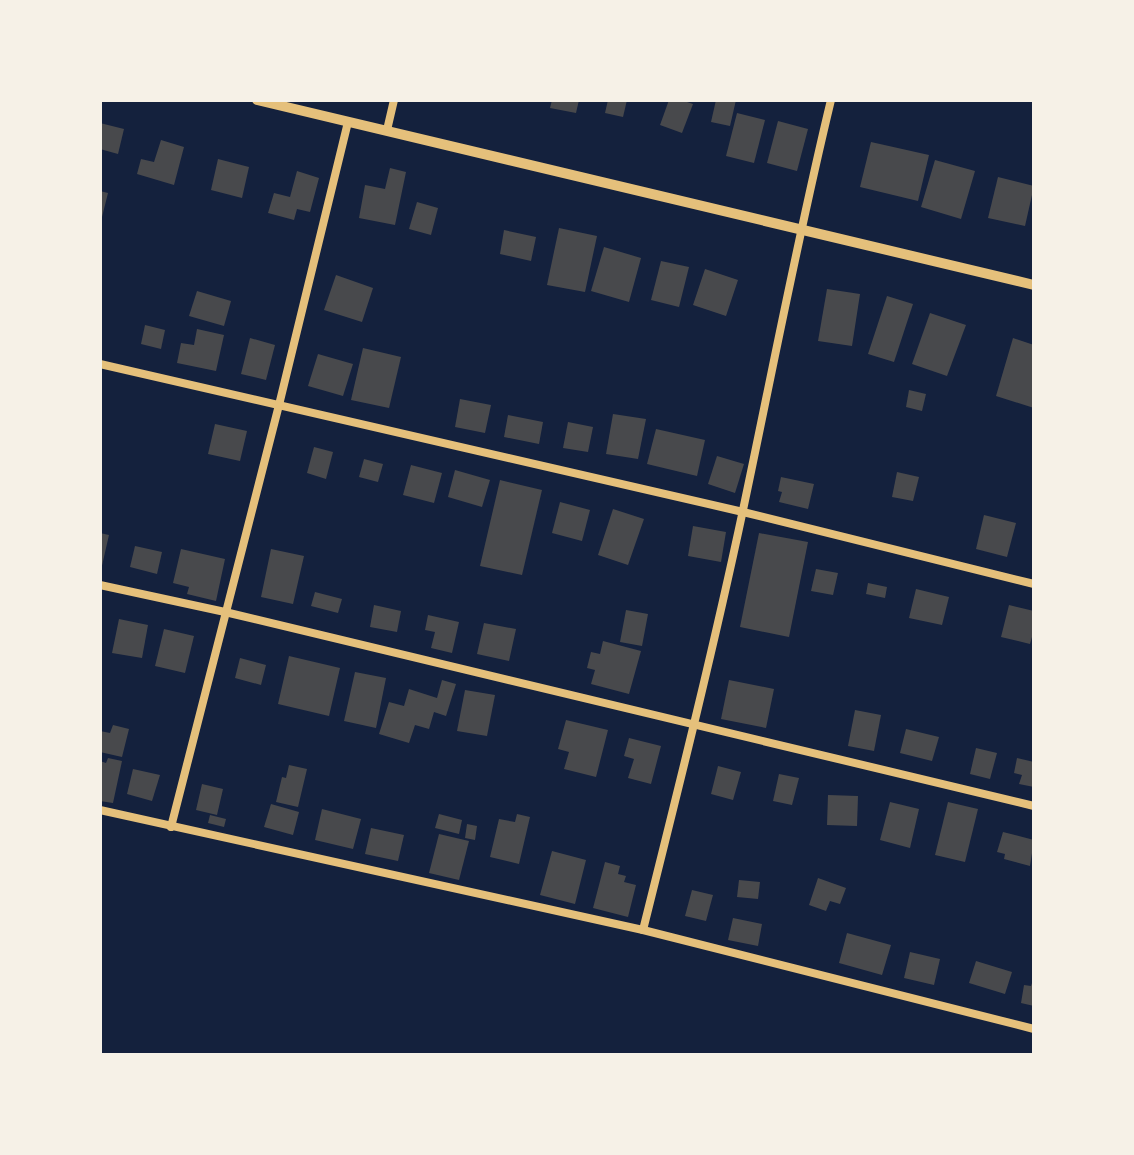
<svg xmlns="http://www.w3.org/2000/svg" width="1134" height="1155" viewBox="0 0 1134 1155" font-family="'Roboto Serif',serif">
<style>
.building{fill:#48494c}
.lines{fill:none;stroke-linecap:round;stroke-linejoin:round}
.minor{stroke:#e5c07b;stroke-width:8}
.tertiary{stroke:#e5c07b;stroke-width:10}
</style>
<rect width="100%" height="100%" fill="#14213d"/>
<g class="building">
<path d="M552 100H579L576 113 550 108Z"/>
<path d="M608 100H627L623 117 605 113Z"/>
<path d="M669 100H681L693 104 682 133 660 125Z"/>
<path d="M716 100H736L730 126 711 122Z"/>
<path d="M737 113 765 120 754 163 726 156Z"/>
<path d="M778 121 808 129 797 171 767 163Z"/>
<path d="M100 123 124 129 118 154 100 149Z"/>
<path d="M161 140 184 147 174 185 137 174 141 159 154 162Z"/>
<path d="M871 142 929 155 918 201 860 187Z"/>
<path d="M218 159 249 167 242 198 211 190Z"/>
<path d="M935 160 975 171 961 219 921 207Z"/>
<path d="M390 168 406 172 395 225 359 218 365 185 385 189Z"/>
<path d="M297 171 319 178 310 212 297 209 294 220 268 213 274 193 290 197Z"/>
<path d="M998 177 1034 186 1025 226 988 218Z"/>
<path d="M100 191 108 193 101 221H100Z"/>
<path d="M417 202 438 208 431 235 409 229Z"/>
<path d="M559 228 597 236 585 292 547 285Z"/>
<path d="M504 230 536 237 531 261 500 254Z"/>
<path d="M604 247 641 258 629 302 591 291Z"/>
<path d="M661 261 689 267 679 307 651 300Z"/>
<path d="M705 269 738 280 726 316 693 305Z"/>
<path d="M336 275 373 288 362 322 324 310Z"/>
<path d="M827 289 860 294 852 346 818 341Z"/>
<path d="M197 291 231 301 224 326 189 316Z"/>
<path d="M887 296 913 304 894 362 868 354Z"/>
<path d="M930 313 966 325 947 376 912 364Z"/>
<path d="M145 325 165 330 161 349 141 344Z"/>
<path d="M197 329 224 335 216 371 177 363 181 343 194 345Z"/>
<path d="M250 338 275 345 266 380 241 374Z"/>
<path d="M1013 338 1034 345V408L996 396Z"/>
<path d="M363 348 401 357 389 408 351 400Z"/>
<path d="M318 354 353 364 343 396 308 386Z"/>
<path d="M909 390 926 394 922 411 906 407Z"/>
<path d="M460 399 491 405 485 433 455 427Z"/>
<path d="M613 414 646 419 638 459 606 454Z"/>
<path d="M508 415 543 422 539 444 504 437Z"/>
<path d="M568 422 593 427 588 452 563 448Z"/>
<path d="M215 424 247 431 240 461 208 454Z"/>
<path d="M656 429 705 440 697 476 647 464Z"/>
<path d="M314 447 333 452 326 479 307 473Z"/>
<path d="M717 456 744 464 735 493 708 484Z"/>
<path d="M364 459 383 464 378 482 359 477Z"/>
<path d="M411 465 442 473 434 503 403 495Z"/>
<path d="M455 470 490 480 482 507 448 497Z"/>
<path d="M897 472 919 477 913 501 892 497Z"/>
<path d="M781 477 814 484 808 509 779 502 782 492 778 491Z"/>
<path d="M500 480 542 490 522 575 480 566Z"/>
<path d="M560 502 590 510 582 541 552 533Z"/>
<path d="M613 509 644 519 628 565 598 555Z"/>
<path d="M984 515 1016 523 1007 557 976 549Z"/>
<path d="M693 526 726 532 721 562 688 556Z"/>
<path d="M100 533 109 535 101 570H100Z"/>
<path d="M759 533 808 542 789 637 740 627Z"/>
<path d="M135 546 162 552 157 574 130 567Z"/>
<path d="M181 549 225 559 216 601 187 594 189 587 173 583Z"/>
<path d="M271 549 304 556 293 604 261 597Z"/>
<path d="M816 569 838 573 833 595 811 591Z"/>
<path d="M868 583 887 587 885 598 866 594Z"/>
<path d="M916 589 949 597 942 625 909 618Z"/>
<path d="M315 592 342 599 338 613 311 606Z"/>
<path d="M374 605 401 611 397 632 370 627Z"/>
<path d="M1009 605 1034 611V630L1030 644 1001 637Z"/>
<path d="M626 610 648 614 642 646 620 642Z"/>
<path d="M428 615 459 622 452 653 431 648 435 632 425 630Z"/>
<path d="M119 619 148 625 142 658 112 653Z"/>
<path d="M484 623 516 629 509 661 477 654Z"/>
<path d="M164 629 194 636 185 673 155 666Z"/>
<path d="M603 641 641 651 629 694 591 684 595 670 587 668 591 652 600 654Z"/>
<path d="M289 656 340 668 329 716 278 704Z"/>
<path d="M240 658 266 665 261 685 235 678Z"/>
<path d="M355 672 386 678 376 728 344 721Z"/>
<path d="M442 680 456 684 446 716 434 712 429 729 415 725 409 743 379 734 389 702 404 706 409 689 437 698Z"/>
<path d="M729 680 774 689 766 728 721 719Z"/>
<path d="M465 690 495 695 487 736 457 731Z"/>
<path d="M855 710 881 715 874 751 848 746Z"/>
<path d="M566 720 608 730 596 777 564 769 569 752 558 749Z"/>
<path d="M113 725 129 729 122 757 100 752V731L110 733Z"/>
<path d="M906 729 939 737 932 761 900 753Z"/>
<path d="M629 738 661 746 651 784 628 778 634 759 624 756Z"/>
<path d="M976 748 997 753 990 779 970 774Z"/>
<path d="M108 758 122 761 113 803 100 801V761L106 763Z"/>
<path d="M1017 758 1034 762V787L1019 784 1022 775 1014 773Z"/>
<path d="M289 765 307 769 298 807 276 802 282 777 286 778Z"/>
<path d="M718 766 741 772 733 800 711 794Z"/>
<path d="M133 769 160 775 152 801 127 794Z"/>
<path d="M779 774 799 778 792 805 773 801Z"/>
<path d="M202 784 223 789 217 815 196 810Z"/>
<path d="M828 795 858 796 857 826 827 825Z"/>
<path d="M890 802 919 809 910 848 880 840Z"/>
<path d="M948 802 978 809 965 862 935 855Z"/>
<path d="M271 804 299 812 293 835 264 827Z"/>
<path d="M322 809 361 819 353 849 315 840Z"/>
<path d="M439 814 462 820 459 834 435 828Z"/>
<path d="M517 814 530 817 519 864 490 857 499 819 515 822Z"/>
<path d="M210 815 226 819 224 827 208 823Z"/>
<path d="M467 824 477 826 475 840 465 838Z"/>
<path d="M371 828 404 835 398 861 365 854Z"/>
<path d="M1003 832 1034 840 1030 866 1004 859 1005 854 997 852Z"/>
<path d="M439 834 469 841 459 880 429 873Z"/>
<path d="M552 851 586 860 575 904 540 895Z"/>
<path d="M605 862 620 866 618 874 626 876 624 882 636 885 628 917 593 908Z"/>
<path d="M818 878 846 888 840 904 830 901 826 911 809 905Z"/>
<path d="M739 880 760 882 758 899 737 897Z"/>
<path d="M692 890 713 895 706 921 685 916Z"/>
<path d="M733 918 762 924 758 946 728 940Z"/>
<path d="M847 933 891 945 882 975 839 963Z"/>
<path d="M910 952 940 959 934 985 904 978Z"/>
<path d="M976 961 1012 972 1005 994 969 983Z"/>
<path d="M1033 980 1034 1006 1021 1003 1024 985 1031 986Z"/>
</g>
<g class="lines">
<g class="minor">
<path d="M387 130 394 100"/>
<path d="M100 364 743 512 1034 584"/>
<path d="M100 585 225 612 1034 806"/>
<path d="M100 810 643 930 1034 1029"/>
<path d="M171 827 279 405 348 122"/>
<path d="M643 930C678 790 713 651 743 510 772 373 798 236 831 100"/>
</g>
<path class="tertiary" d="M257 100 1034 285"/>
</g>
<rect width="1134" height="1155" fill="none" stroke="#f6f1e7" stroke-width="204"/>
</svg>
